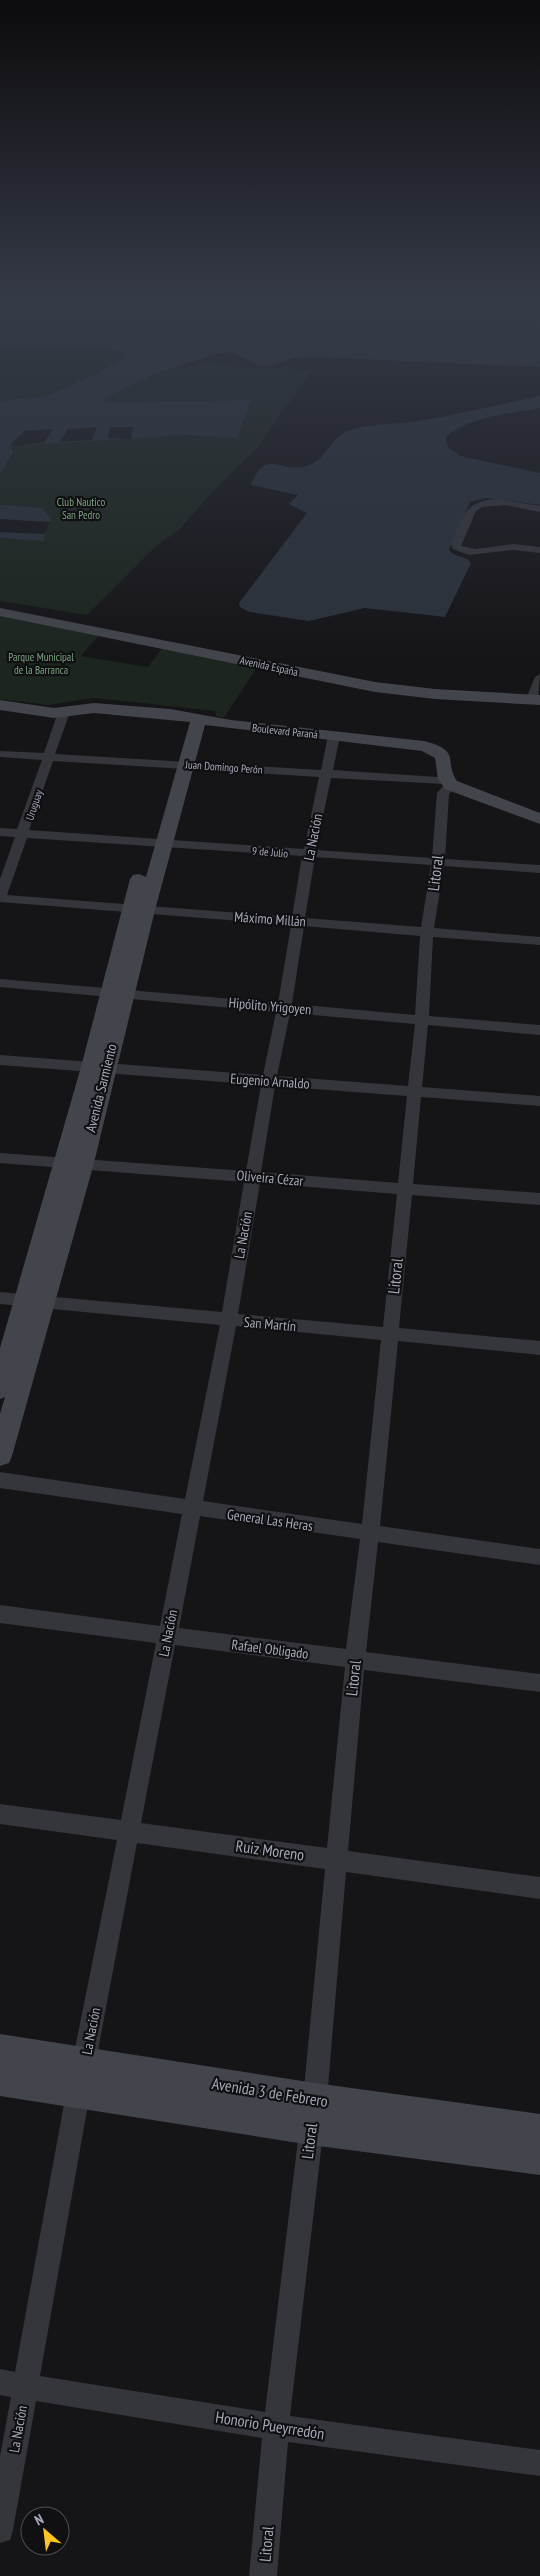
<svg xmlns="http://www.w3.org/2000/svg" width="540" height="2576" viewBox="0 0 540 2576" font-family="'PT Sans Narrow',sans-serif">
<style>
.green{fill:#1c251e}
.water{fill:#2a323b}
.pier{fill:#151417}
.lines{fill:none;stroke-linecap:round;stroke-linejoin:round}
.street{fill:#35363c;fill-rule:evenodd}
.secondary{fill:#43454c;fill-rule:evenodd}
.labels{text-anchor:middle;stroke-width:4.5;stroke-linejoin:round;paint-order:stroke}
.far-park-label{font-size:11px;fill:#7ba480;stroke:#100f12}
.far-street-label{font-size:11px;fill:#a5aab8;stroke:#100f12}
.street-label{font-size:14px;fill:#a5aab8;stroke:#100f12}
.near-street-label{font-size:16px;fill:#a5aab8;stroke:#100f12}
</style>
<rect width="100%" height="100%" fill="#151417"/>
<g class="green">
<path d="M3 299H540V308C361 298 182 308 3 299Z"/>
<path d="M0 349H109L125 355 122 359 91 376 47 396 0 401Z"/>
<path d="M209 362 237 367 312 370 258 447 218 486 179 530 156 546 87 615 0 601V443L168 434 237 438 251 400 117 402 106 401 105 398 155 374Z"/>
<path d="M0 614 100 634 81 656 148 667 162 648 258 666 224 718 216 716 215 711 94 698 48 705 0 699Z"/>
</g>
<g class="water">
<path d="M0 299C180 308 360 298 540 308V367L316 357 293 358 267 366H260L233 352 219 353 155 374 105 398 106 401 117 402 251 400 237 438 169 434 170 436 9 446 13 452 0 474V401L47 396 91 376 122 359 125 355 121 352 109 349H0Z"/>
<path d="M540 396V408C510 414 470 416 446 437L447 446 460 456 540 473V505L486 498 470 502 449 550C454 558 466 555 471 563L445 617 365 608 309 621 249 612 240 607 239 603 307 513 289 504 298 495 251 485C266 446 280 474 307 466 325 461 331 438 348 431 367 423 391 425 412 422 455 415 497 405 540 396Z"/>
<path d="M0 505 43 508 51 519 44 534V541L0 538Z"/>
</g>
<g class="pier">
<path d="M97 427 92 440 60 442 68 429Z"/>
<path d="M110 427H133L131 439 108 438Z"/>
<path d="M53 429 44 443 9 446 24 431Z"/>
<path d="M0 519 50 522 44 534 0 532Z"/>
</g>
<g class="lines">
<g class="street">
<path d="M496 499 540 506V512L505 505 482 507 476 511 461 546 475 549 513 544 540 547V553L513 550 469 555 453 549 451 543C463 518 464 501 496 499Z"/>
<path d="M540 674 538 699 536 701H528L526 699 535 677Z"/>
<path d="M64 709 70 712 55 754 321 770 328 736 330 734H338L340 736 333 770 452 778 457 785 449 794 445 859 540 865V873L444 866 434 928 540 937V945L433 937 429 1016 540 1025V1035L428 1025 422 1087 540 1096V1106L421 1097 413 1184 540 1193V1205L412 1195 399 1328 540 1341V1355L398 1341 380 1526 540 1549V1565L378 1542 366 1652 540 1674V1692L364 1670 348 1851 540 1877V1899L346 1872 327 2099 290 2416 540 2450V2476L288 2442 277 2576H249L262 2438 36 2401 13 2530 10 2540 0 2543V2456L11 2397 0 2395V2369L15 2372 66 2093 117 1840 0 1824V1804L121 1820 156 1643 0 1623V1605L160 1626 182 1514 0 1488V1472L185 1499 220 1325 0 1304V1292L222 1312 244 1182 0 1163V1153L246 1171 261 1085 0 1065V1055L263 1075 276 1012 0 987V979L278 1003 291 925 0 902V879L15 837 0 836V828L17 829 42 760 0 757V751L44 753 58 712ZM53 761 319 777 304 849 29 830ZM331 778 445 784 437 793 432 858 316 850ZM27 838 302 856 292 917 7 895ZM315 857 431 865 421 927 305 918ZM304 926 420 936 415 1015 292 1004ZM290 1013 415 1024 408 1086 277 1076ZM275 1086 407 1096 398 1183 261 1172ZM260 1183 397 1194 383 1327 238 1314ZM236 1326 381 1340 362 1524 203 1501ZM200 1516 360 1539 346 1649 179 1628ZM175 1645 345 1667 327 1848 141 1823ZM137 1843 325 1869 303 2099 265 2412 40 2376 90 2093Z"/>
</g>
<g class="secondary">
<path d="M0 608 375 682 435 689 540 695V705L435 699 375 692 0 616Z"/>
<path d="M0 700 54 708 94 703 170 709 231 720 424 741C463 751 443 761 457 781L540 813V824L445 789 438 779 435 758 422 751 205 725 155 910 94 1163 12 1456 9 1463 0 1466V1414L5 1397 0 1399V1348L81 1067 130 879 133 875 139 874 146 877 190 722 94 713 54 718 0 710Z"/>
<path d="M0 2034 315 2083 540 2114V2175L311 2145 0 2096Z"/>
</g>
</g>
<linearGradient id="sky" x2="0" y2="1"><stop stop-color="#0c0b0d"/><stop offset="0.45" stop-color="#353a47"/><stop offset="1" stop-color="#353a47" stop-opacity="0"/></linearGradient>
<rect width="540" height="659" fill="url(#sky)"/>
<g class="labels">
<g class="far-park-label">
<text x="81" y="506">Club Nautico<tspan x="81" dy="13">San Pedro</tspan></text>
<text x="41" y="661">Parque Municipal<tspan x="41" dy="13">de la Barranca</tspan></text>
</g>
<g class="far-street-label">
<text transform="translate(269 666) rotate(12)" y="4">Avenida España</text>
<text transform="translate(285 731) rotate(6)" y="4">Boulevard Paraná</text>
<text transform="translate(224 767) rotate(4)" y="4">Juan Domingo Perón</text>
<text transform="translate(34 805) rotate(-71)" y="4">Uruguay</text>
<text transform="translate(270 852) rotate(5)" y="4">9 de Julio</text>
</g>
<g class="street-label">
<text transform="translate(313 837) rotate(-79)" y="5">La Nación</text>
<text transform="translate(270 919) rotate(4)" y="5">Máximo Millán</text>
<text transform="translate(270 1006) rotate(5)" y="5">Hipólito Yrigoyen</text>
<text transform="translate(270 1081) rotate(4)" y="5">Eugenio Arnaldo</text>
<text transform="translate(101 1088) rotate(-76)" y="5">Avenida Sarmiento</text>
<text transform="translate(270 1178) rotate(5)" y="5">Oliveira Cézar</text>
<text transform="translate(243 1235) rotate(-80)" y="5">La Nación</text>
<text transform="translate(270 1324) rotate(5)" y="5">San Martín</text>
<text transform="translate(270 1520) rotate(8)" y="5">General Las Heras</text>
<text transform="translate(168 1633) rotate(-79)" y="5">La Nación</text>
<text transform="translate(270 1649) rotate(7)" y="5">Rafael Obligado</text>
<text transform="translate(91 2031) rotate(-79)" y="5">La Nación</text>
<text transform="translate(18 2429) rotate(-80)" y="5">La Nación</text>
</g>
<g class="near-street-label">
<text transform="translate(435 873) rotate(-83)" y="6">Litoral</text>
<text transform="translate(395 1276) rotate(-84)" y="6">Litoral</text>
<text transform="translate(353 1678) rotate(-84)" y="6">Litoral</text>
<text transform="translate(270 1850) rotate(8)" y="6">Ruiz Moreno</text>
<text transform="translate(270 2092) rotate(9)" y="6">Avenida 3 de Febrero</text>
<text transform="translate(309 2141) rotate(-83)" y="6">Litoral</text>
<text transform="translate(270 2425) rotate(9)" y="6">Honorio Pueyrredón</text>
<text transform="translate(266 2544) rotate(-85)" y="6">Litoral</text>
</g>
</g>
<g transform="translate(45 2531) rotate(332)"><circle r="24" fill="#100f12" stroke="#4c4d54"/>
<path d="M0-4L9 19L0 12L-9 19Z" fill="#ffc324"/>
<text y="-8" font-size="14" font-weight="bold" text-anchor="middle" fill="#a5aab8">N</text>
</g>
</svg>
